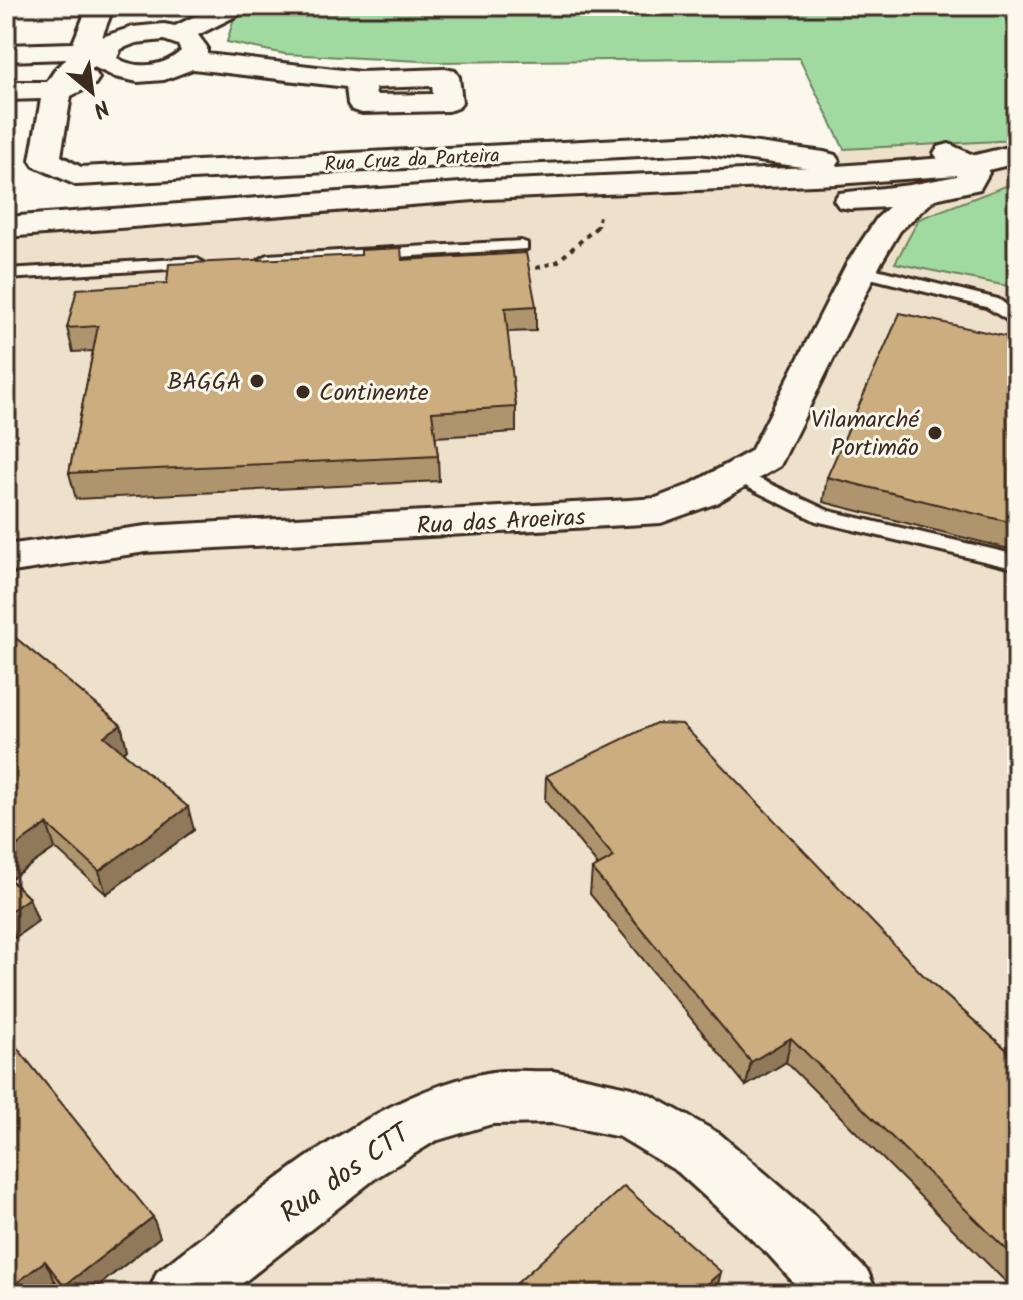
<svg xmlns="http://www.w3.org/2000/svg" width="1023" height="1300" viewBox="0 0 1023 1300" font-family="Kalam,sans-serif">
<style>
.built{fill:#ede1cc}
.green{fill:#a1daa0;stroke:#6e825f;stroke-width:2}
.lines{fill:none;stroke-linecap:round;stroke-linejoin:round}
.service-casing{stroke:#3b2a1e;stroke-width:6}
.minor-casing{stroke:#3b2a1e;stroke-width:6}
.secondary-casing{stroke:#3b2a1e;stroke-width:6}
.path-far1{stroke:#3b2a1e;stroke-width:3;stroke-dasharray:4 4;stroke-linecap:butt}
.path{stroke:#3b2a1e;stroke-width:4;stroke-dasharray:5 5;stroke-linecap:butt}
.service{fill:#fbf7ec;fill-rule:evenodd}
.minor{fill:#fbf7ec;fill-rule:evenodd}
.secondary{fill:#fbf7ec;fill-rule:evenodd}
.wall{fill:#af956e;stroke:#3b2a1e;stroke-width:2}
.shaded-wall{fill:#8f795a;stroke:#3b2a1e;stroke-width:2}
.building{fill:#ccad80;stroke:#3b2a1e;stroke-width:2}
.poi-dot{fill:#3b2a1e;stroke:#fbf7ec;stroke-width:3}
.labels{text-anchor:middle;stroke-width:6;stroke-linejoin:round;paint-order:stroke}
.far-street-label{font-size:20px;fill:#3b2a1e;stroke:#fbf7ec}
.poi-label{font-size:24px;fill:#3b2a1e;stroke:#fbf7ec;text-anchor:end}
.street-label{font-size:24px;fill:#3b2a1e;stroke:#fbf7ec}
.near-street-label{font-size:28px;fill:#3b2a1e;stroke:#fbf7ec}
</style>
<rect width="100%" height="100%" fill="#fbf7ec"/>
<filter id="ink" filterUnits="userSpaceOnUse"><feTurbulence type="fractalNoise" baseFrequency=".0125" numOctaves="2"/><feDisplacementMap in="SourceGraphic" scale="16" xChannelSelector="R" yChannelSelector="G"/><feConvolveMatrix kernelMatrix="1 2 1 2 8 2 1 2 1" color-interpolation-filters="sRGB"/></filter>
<g filter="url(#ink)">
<path class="built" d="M1017 140V946L1009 951 1017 959V1294H6V227L827 169 844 149Z"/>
<g class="green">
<path d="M258 6H1017V140L844 149 799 58 439 62 285 54 227 42 234 18Z"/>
<path d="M1017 176V288L895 263 919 219 1006 186Z"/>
</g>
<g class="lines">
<g class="service-casing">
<g id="service">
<path d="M521 241 527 243V249L267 265 259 260 267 255Z"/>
<path d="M196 258 204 263 202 267 6 279V269Z"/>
<path d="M860 265 998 299 1017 312V333L1011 332 1007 320 986 307 854 274 852 270 854 266Z"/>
<path d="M738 469 829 511 1017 555V569L816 521 731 479 728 475Z"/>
</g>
</g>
<g class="minor-casing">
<g id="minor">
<path d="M88 6H114L102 37 132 27 164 24 175 26 215 6H248L244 12 198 35 207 47V54L360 72 445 69 455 71 459 77 462 102 458 108 448 111 362 113 352 110 348 104 346 87 193 69 164 80 138 82 115 77 94 67 88 70 95 72 99 78 95 84 71 96 61 156 81 167 699 135 824 152 835 155 839 161 835 167 824 170 699 153 76 185 34 166 30 160 41 99 6 100V82H47L57 67 67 59 6 61V45L73 43ZM164 40 178 45 181 51C164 67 137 70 117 58L121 49 136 43ZM432 86 433 94 376 95 375 88Z"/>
<path d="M949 144 982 159 989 173 980 189 935 199 900 231 881 263 780 466 717 503 661 523 146 552 6 573V545L146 526 629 500 656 498 689 485 751 451 847 263 877 218 889 207 850 209 839 207 834 200 839 193 910 185 957 176 958 170 938 159 934 153 938 147Z"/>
<path d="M553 1071 632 1088 652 1096 720 1134 810 1212 868 1272 877 1294H804L768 1254 678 1172 620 1137 553 1123 492 1124 435 1141 377 1177 229 1294H148L157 1272C254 1199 369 1092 492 1072 511 1069 533 1072 553 1071Z"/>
</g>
</g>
<g class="secondary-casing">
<path id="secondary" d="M1017 145V163L971 174 837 184 487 199 6 237V217L487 181 837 166 971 156Z"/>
</g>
<path class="path-far1" d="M597 228 600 213"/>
<path class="path" d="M536 268 557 262 598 226"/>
<use href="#service" class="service"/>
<use href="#minor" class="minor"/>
<use href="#secondary" class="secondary"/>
</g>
<g class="wall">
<path d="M402 260 536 306V331L507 332 516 407V432L435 437 438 456 439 481 76 499 69 473 93 351 73 352 67 328 167 283Z"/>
<path d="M1017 339V551L823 502 827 477Z"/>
<path d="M6 630 121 725 127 749 122 752 194 830 106 894 55 848 10 879 29 898 38 921 6 944Z"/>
<path d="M546 776 925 977 1017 1059V1293L786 1062 746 1086 590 894 592 869 598 865 545 801Z"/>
<path d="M6 1034 160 1237 88 1294H65L55 1281 38 1294Z"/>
</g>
<g class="shaded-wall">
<path d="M121 725 127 749 110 760 104 736Z"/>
<path d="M188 807 194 830 106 894 99 871Z"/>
<path d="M47 824 55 848 6 882V853Z"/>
<path d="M29 898 38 921 6 944V914Z"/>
<path d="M791 1038 786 1062 746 1086 751 1062Z"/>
<path d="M153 1217 160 1237 88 1294H68L64 1286Z"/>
<path d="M45 1261 55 1281 38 1294H6V1291Z"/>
<path d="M721 1272 717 1289 711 1294H695Z"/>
</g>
<g class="building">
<path d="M401 248 402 260 526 253 536 306 505 308 516 407 432 412 438 456 69 473 98 326 67 328 77 289 167 283 169 264 361 255V250Z"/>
<path d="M900 313 1017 339V524L827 477Z"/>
<path d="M6 630 121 725 104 736 188 807 99 871 47 824 6 853Z"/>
<path d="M656 723 682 724 925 977 1017 1059V1260L791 1038 751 1062 592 869 614 857 546 776Z"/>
<path d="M6 876 29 898 6 914Z"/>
<path d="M6 1034 153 1217 64 1286 45 1261 6 1291Z"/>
<path d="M624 1186 721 1272 695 1294H505Z"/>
</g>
</g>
<g class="poi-dot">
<circle cx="257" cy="381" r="8"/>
<circle cx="303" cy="392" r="8"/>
<circle cx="935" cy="433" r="8"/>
</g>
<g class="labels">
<g class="far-street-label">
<text transform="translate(412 159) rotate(-3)" y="7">Rua Cruz da Parteira</text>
</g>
<g class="poi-label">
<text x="241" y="389">BAGGA</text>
<text x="319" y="400" text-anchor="start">Continente</text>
<text x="919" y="427">Vilamarché<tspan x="919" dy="28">Portimão</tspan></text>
</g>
<g class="street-label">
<text transform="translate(501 521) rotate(-3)" y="8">Rua das Aroeiras</text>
</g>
<g class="near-street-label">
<text transform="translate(344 1172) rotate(-35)" y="10">Rua dos CTT</text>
</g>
</g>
<rect width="1023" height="1300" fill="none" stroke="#fbf7ec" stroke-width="32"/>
<rect x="16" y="16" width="991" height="1268" fill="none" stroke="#3b2a1e" stroke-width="3" filter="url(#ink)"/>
<g transform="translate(92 92) rotate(151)" stroke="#fbf7ec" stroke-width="6" paint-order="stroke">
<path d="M0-6L14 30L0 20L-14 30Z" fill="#3b2a1e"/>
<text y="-12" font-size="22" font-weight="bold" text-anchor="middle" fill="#3b2a1e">N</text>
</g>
</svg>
